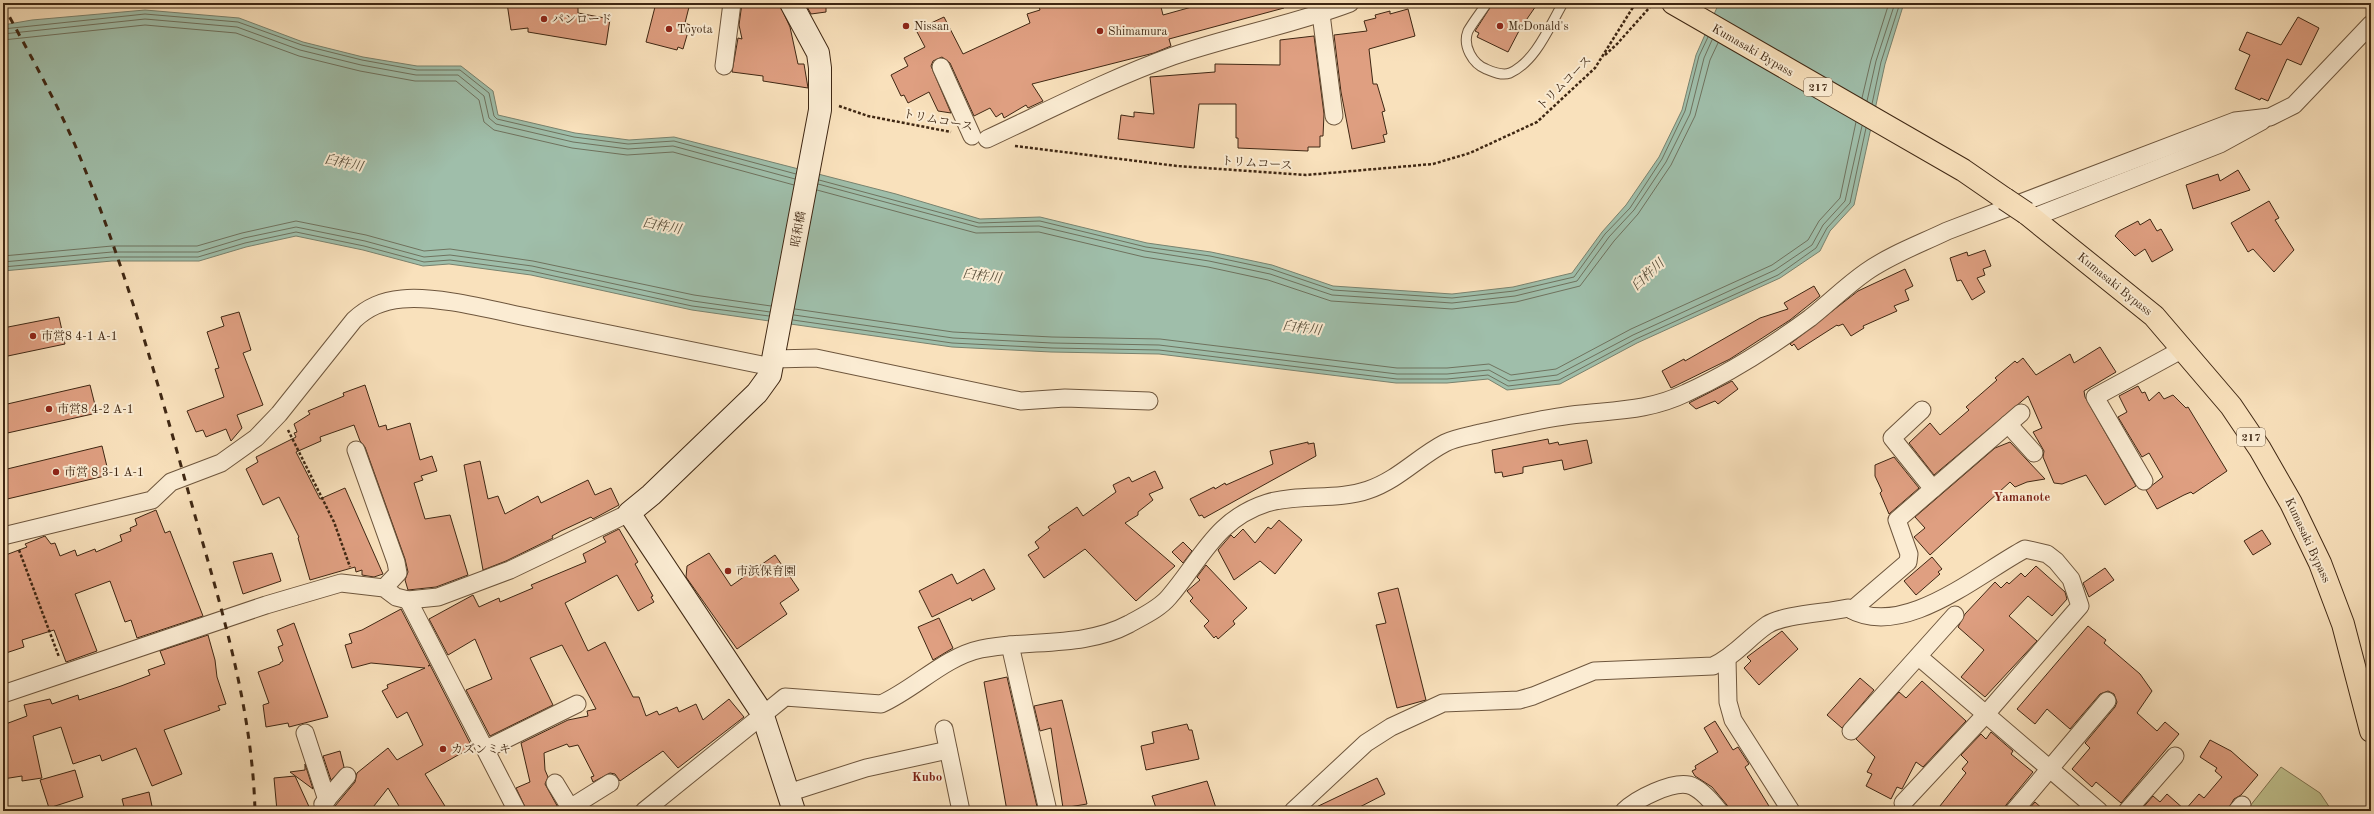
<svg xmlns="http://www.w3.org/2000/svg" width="2374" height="814" viewBox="0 0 2374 814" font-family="'Old Standard TT','Noto Serif JP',serif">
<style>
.green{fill:#c0c28f;stroke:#807451}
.water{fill:#9fbeaa;stroke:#79826e}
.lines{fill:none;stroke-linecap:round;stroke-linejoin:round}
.shore{stroke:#6f725e;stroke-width:1}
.building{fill:#df9f81;stroke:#3f2713}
.lane-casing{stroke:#6e563d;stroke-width:11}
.street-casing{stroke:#6e563d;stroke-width:19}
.secondary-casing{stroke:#3f2713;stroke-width:24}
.highway-casing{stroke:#3f2713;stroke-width:24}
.path{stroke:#3f2713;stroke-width:2.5;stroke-dasharray:3 2;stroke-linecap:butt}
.lane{stroke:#fbecd3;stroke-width:9}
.street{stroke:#fbecd3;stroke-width:17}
.secondary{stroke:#fbecd3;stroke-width:22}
.highway{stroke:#f9e1bc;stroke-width:22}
.rail{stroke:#3f2713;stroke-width:3;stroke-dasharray:7 7;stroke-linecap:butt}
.highway-bridge-casing{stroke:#3f2713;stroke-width:24;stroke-linecap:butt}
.highway-bridge{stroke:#f9e1bc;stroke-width:22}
.poi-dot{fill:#8f2418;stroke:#fbecd3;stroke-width:1.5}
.labels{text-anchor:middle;stroke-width:4;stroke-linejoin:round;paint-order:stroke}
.shield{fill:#fbecd3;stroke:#77624d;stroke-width:1}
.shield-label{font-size:11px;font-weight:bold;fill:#3f2713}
.poi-label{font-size:12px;fill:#3f2713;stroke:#fbecd3;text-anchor:start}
.street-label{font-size:12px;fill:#3f2713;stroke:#fbecd3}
.water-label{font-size:13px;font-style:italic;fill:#574d39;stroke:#fbecd3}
.neighbourhood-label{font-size:13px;font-weight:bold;fill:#7a1f14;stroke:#fbecd3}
</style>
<rect width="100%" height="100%" fill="#f9e1bc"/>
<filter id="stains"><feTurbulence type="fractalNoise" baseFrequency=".005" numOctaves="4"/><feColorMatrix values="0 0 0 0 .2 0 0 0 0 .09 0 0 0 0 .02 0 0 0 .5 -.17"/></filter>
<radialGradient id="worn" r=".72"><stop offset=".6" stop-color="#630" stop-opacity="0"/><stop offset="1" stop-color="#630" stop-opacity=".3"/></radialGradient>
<path class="green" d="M2281 767 2320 793 2332 811H2246Z"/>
<path class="water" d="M1719 3H1904L1885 64 1854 205 1830 231 1820 251 1780 278 1637 343 1560 384 1507 390 1488 379 1447 383H1396L1159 354 1051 352 952 347 692 310 531 275 449 264 423 266 363 250 296 236 246 247 199 261H112L3 271V25L32 20 145 10 239 18 303 42 363 57 417 66H461L493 91 498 115 575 133 629 140 674 137 896 194 980 219 1040 217 1147 243 1211 252 1272 265 1333 286 1452 294 1513 287 1572 273 1602 232 1626 205 1659 157 1682 110 1696 55Z"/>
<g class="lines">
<g class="shore">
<path d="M3 29 145 14 238 22 302 45 362 60 417 70H460L489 93 494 116 497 119 574 137 628 144 674 141 796 174"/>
<path d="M3 34 145 19 237 27 300 50 361 65 416 75H458L484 96 489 118 496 124 573 142 628 149 673 146 795 179"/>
<path d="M3 40 145 25 236 33 299 56 360 71 415 81H456L479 100 484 122 494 130 572 148 627 155 673 152 794 185"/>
<path d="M1862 98 1871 60 1889 3"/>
<path d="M1867 101 1876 61 1895 3"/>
<path d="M1872 104 1881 62 1900 3"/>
<path d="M819 180 979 223 1040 221 1146 247 1210 256 1271 269 1333 290 1452 298 1514 291 1574 277 1605 234 1630 208 1662 159 1685 111 1699 56 1708 37"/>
<path d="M818 184 978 227 1039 226 1145 251 1209 261 1270 274 1332 295 1452 303 1515 296 1577 281 1609 237 1634 210 1666 162 1690 114 1704 58 1712 40"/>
<path d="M817 190 976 233 1039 232 1144 257 1208 267 1268 280 1331 301 1452 309 1516 302 1580 286 1614 241 1638 214 1671 165 1695 116 1710 60 1718 43"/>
<path d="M3 256 112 246H197L242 233 296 221 366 235 424 251 450 249 533 261 694 295 771 306"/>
<path d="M3 262 112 252H198L244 238 296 227 365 241 424 257 450 255 532 266 693 301 770 312"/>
<path d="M3 267 112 257H198L245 243 296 232 364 246 424 262 450 260 531 271 692 306 769 316"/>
<path d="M795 309 953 332 1052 337 1160 339 1397 368H1447L1489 364 1511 375 1556 369 1631 329 1772 265 1808 240 1819 221 1840 198 1856 122"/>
<path d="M794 315 953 338 1052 343 1159 345 1397 374H1447L1489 370 1509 381 1557 375 1633 335 1775 270 1812 245 1823 225 1845 201 1862 126"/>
<path d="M793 320 952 343 1052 348 1159 350 1397 379H1447L1488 375 1508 386 1559 380 1636 339 1778 275 1816 248 1827 228 1850 203 1866 128"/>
</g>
</g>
<g class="building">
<path d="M507 3H563L578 6V13L610 19 606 45 528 32V28L511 30Z"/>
<path d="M656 3H690L685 23 690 25 683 49 678 47 677 50 646 42Z"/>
<path d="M742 3H779L790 27 798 64H804L808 88 763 81V76L732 72 738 38 742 39 739 25Z"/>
<path d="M805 3H826V12L811 14Z"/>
<path d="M1038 3H1160L1163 15 1206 3H1283L1284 8 1169 39 1171 46 1154 53 1032 84 1043 101 1028 108 1026 105 1004 118 1002 113 996 117 990 108 974 116 950 63 942 57 933 61 931 66 951 113 938 111 929 92 908 103 904 95 901 96 891 75 908 66 904 58 925 47 916 30 944 17 963 54 1030 23 1027 14 1040 10Z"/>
<path d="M1493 3H1538L1520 29 1508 52 1477 37 1479 33 1475 31Z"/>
<path d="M1408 9 1415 36 1369 49 1373 84H1377L1385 111 1382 112 1387 134 1383 135 1385 142 1352 149 1341 92 1334 35 1367 31 1364 21 1376 18 1375 15 1390 11V14Z"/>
<path d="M2298 17 2319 28 2301 65 2287 59 2268 101 2261 98 2260 100 2235 89 2250 55 2239 50 2247 32 2281 45Z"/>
<path d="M1314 36 1324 114 1323 136H1320V147H1308V151L1238 148V138H1236V104H1199L1194 148 1118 139 1121 115 1134 117V112L1154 114 1150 77 1215 72V64L1280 65V40Z"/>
<path d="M2238 170 2250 190 2193 209 2186 185 2218 174 2220 181Z"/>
<path d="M2269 201 2279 218 2275 220 2294 250 2274 272 2253 249 2248 252 2231 223Z"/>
<path d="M2150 219 2157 231 2161 229 2173 250 2152 262 2145 249 2135 256 2115 236 2119 231 2138 221 2140 225Z"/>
<path d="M1985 250 1991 266 1983 269 1985 275 1977 278 1985 292 1972 300 1961 280 1957 281 1950 258 1967 252 1968 256Z"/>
<path d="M1905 269 1913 286 1905 290 1909 300 1894 306 1897 311 1863 326 1864 328 1851 336 1843 324 1838 326 1837 325 1798 350 1794 344 1792 346 1790 344 1858 291Z"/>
<path d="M1814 286 1820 296 1790 320 1730 359 1671 388 1662 371 1684 359 1685 361 1760 318 1788 309 1784 303Z"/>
<path d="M239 312 251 350 243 353 263 405 237 415 242 428 231 441 226 429 206 437 203 430 196 432 187 411 224 397 215 369 219 368 207 332 224 326 221 317Z"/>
<path d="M59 317 65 344 3 357V328Z"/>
<path d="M2100 347 2116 372 2084 391 2085 397 2136 486 2105 505 2086 475 2062 484 2054 483 2043 457 2044 451 2033 432 2042 428 2028 396 1934 475 1909 443 1930 423 1940 435 1969 410 1966 407 1997 380 1995 378 2015 361 2017 363 2023 358 2036 375 2070 354 2074 363Z"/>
<path d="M1732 381 1738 389 1718 404 1715 401 1696 409 1689 403Z"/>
<path d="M90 385 97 413 3 434V405Z"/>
<path d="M365 385 379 427 386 425 387 430 410 423 420 460 432 456 437 471 421 476 423 480 414 483 425 519 450 515 468 575 436 587 408 590 405 580 408 572 405 559 365 447 360 441 354 425 320 437 321 441 296 452 320 499 345 488 383 574 374 577 362 575V570L356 572 355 567 310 580 298 538 299 537 279 497 263 505 246 469 258 462 256 457 296 437 294 433 297 432 294 424 310 414 308 411 344 396 343 393Z"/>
<path d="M2138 386 2142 393 2145 392 2149 401 2159 392 2164 399 2173 395 2186 408 2188 407 2227 471 2193 494 2191 492 2184 495 2157 509 2146 490 2163 477 2149 453 2142 457 2118 417 2127 412 2119 396Z"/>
<path d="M1548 439 1549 444 1558 442 1559 445 1587 440 1592 463 1564 470 1562 460 1523 467V473L1503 477 1502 472 1495 473 1492 450Z"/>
<path d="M1308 442V444L1314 443 1316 456 1204 518 1202 515 1199 516 1190 499 1214 487 1215 489 1225 483 1226 485 1273 464 1270 451Z"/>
<path d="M2010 442 2045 479 2027 482 2015 487 2010 482 1930 555 1914 537 1925 528 1915 517 1995 448Z"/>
<path d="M102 446 109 475 3 500V470Z"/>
<path d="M1894 457 1919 488 1889 514 1880 493 1882 491 1875 476V465Z"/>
<path d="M480 461 488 499 498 496 505 514 538 496 541 503 588 480 595 495 611 488 619 505 593 519 591 517 561 531 552 536 553 538 506 561 483 570 464 465Z"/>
<path d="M1155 471 1163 488 1149 494 1153 500 1138 512V515L1125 523 1175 566 1136 601 1085 549 1044 578 1028 555 1039 548 1035 542 1050 530 1048 527 1077 507 1083 516 1116 492 1113 485 1129 477 1132 482Z"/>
<path d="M156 510 165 533 170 531 203 616 137 638 131 620 125 622 110 581 75 594 97 651 66 662 54 630 22 640 24 647 3 654V556L27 547 25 544 45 536 51 544 55 543 60 556 75 550 77 556 95 549 96 552 122 541 120 535 131 531 130 528 137 525 135 519Z"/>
<path d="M1279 520 1302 540 1275 574 1260 561 1234 580 1218 550 1231 535 1234 538 1243 529 1255 543 1268 527 1271 529Z"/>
<path d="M619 529 638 562 635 564 653 596 651 597 654 602 638 611 617 575 565 603 588 651 605 642 633 697H639L646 716 657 711 659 715 677 707 679 712 696 704 703 720 729 699 744 717 678 768 663 751 620 781 615 774 610 773 593 782 591 777 594 776 578 745 569 747 567 744 544 753 545 770 548 777 545 784 560 811H527L516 788 530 782 521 743 568 720 588 716 587 711 596 709 562 645 530 658 553 705 490 736 466 690 492 679 475 639 448 655 429 619 473 595 479 607 499 598 500 602 533 588 531 585 586 562 583 554 606 542 603 537Z"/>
<path d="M2262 530 2271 544 2253 555 2244 541Z"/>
<path d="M1183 542 1192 551 1183 563 1172 552Z"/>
<path d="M272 553 281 581 243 594 233 562Z"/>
<path d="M709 553 731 586 775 555 799 590 780 603 787 614 737 649 686 577 687 566Z"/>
<path d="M1932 557 1942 569 1938 572 1940 574 1916 595 1904 581Z"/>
<path d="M1206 565 1247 608 1233 621 1235 624 1218 639 1216 636 1214 638 1204 626 1209 621 1190 601 1193 598 1187 591 1200 580 1197 577Z"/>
<path d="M2036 566 2065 592 2067 599 2052 616 2028 596 2009 616 2037 641 1985 697 1961 677 1984 650 1958 627 1965 614 1995 582 2001 588 2007 582 2009 584 2021 573 2025 577Z"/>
<path d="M2105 568 2114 580 2089 597 2083 583Z"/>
<path d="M984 569 995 589 972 601 971 598 932 617 919 591 952 574 957 584Z"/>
<path d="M1398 588 1426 700 1397 708 1376 625 1386 623 1378 593Z"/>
<path d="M401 609 430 665 428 666 430 665 472 747 425 774 448 811H402L388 788 370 811H341L335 806 355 782 357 773 388 748 397 760 423 745 407 712 397 718 382 691 388 688 387 685 425 668 371 663 352 668 345 645 352 643 349 634 362 630Z"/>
<path d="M939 618 953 648 933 660 918 627Z"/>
<path d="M294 623 328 717 289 727 288 723 266 727 263 705 269 703 258 672 280 664V663L283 661 278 647 283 645 277 630Z"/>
<path d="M2088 626 2106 640 2104 643 2140 674 2152 691 2137 713 2157 731 2165 722 2179 734 2121 803 2096 782 2092 787 2072 769 2090 748 2085 743 2115 707 2117 702 2114 694 2108 691 2100 694 2070 729 2047 709 2035 724 2017 709Z"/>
<path d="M1782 631 1798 649 1759 685 1744 668 1751 661 1747 657Z"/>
<path d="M208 635 215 660 217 677 226 704 218 706 220 710 164 730 182 774 152 786 136 748 102 761 100 755 73 764 61 727 33 736 42 778 22 781V776L3 779V725L27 716 24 705 50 699 52 704 78 695 79 700 121 686 150 675 148 670 165 664 160 651Z"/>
<path d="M1007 677 1038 811H1007L984 682Z"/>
<path d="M1860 678 1874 690 1842 728 1827 715Z"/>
<path d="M1922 681 1966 721 1923 767 1916 762 1902 789 1897 787 1891 799 1866 786 1872 774 1867 772 1875 757 1856 739 1899 692 1906 698Z"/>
<path d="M1062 700 1087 804 1063 808 1051 728 1040 731 1034 706Z"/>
<path d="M1715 721 1733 750 1738 747 1749 764 1745 767 1772 811H1729L1727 805 1712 787 1695 776 1692 771 1696 769 1695 766 1718 752 1704 728Z"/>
<path d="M1187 724 1189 730H1192L1199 759 1146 770 1141 746 1154 743 1152 732Z"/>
<path d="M1991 732 2013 751 2011 754 2033 772 2006 805 2004 811H1936L1966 773 1962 769 1968 762 1961 755 1981 734 1986 739Z"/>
<path d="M2210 740 2231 751 2258 775 2241 795 2234 799 2227 811H2140L2153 796 2160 802 2167 794 2185 810 2199 794 2204 798 2222 777 2215 771 2217 768 2200 757Z"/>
<path d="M340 751 344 767 331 780 323 756Z"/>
<path d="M305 764 313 789 290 772 305 770Z"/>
<path d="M75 770 83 797 49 808 40 780Z"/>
<path d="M295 776 311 811H277L274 778Z"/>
<path d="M1377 778 1385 794 1352 811H1308Z"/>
<path d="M1207 781 1217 811H1157L1152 796Z"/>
<path d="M149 792 153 811H125L122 799Z"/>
<path d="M2035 802 2045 811H2027Z"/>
</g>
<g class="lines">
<g class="lane-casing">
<path id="lane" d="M1487 3C1481 12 1473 22 1468 31 1462 46 1473 64 1486 69 1493 72 1502 76 1510 73 1536 61 1549 27 1563 3"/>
</g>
<g class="street-casing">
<g id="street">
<path d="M1321 14 1334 116"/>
<path d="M724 66 732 3"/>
<path d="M941 67 972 136"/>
<path d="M987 139C1049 110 1109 79 1173 56 1231 36 1292 25 1350 3"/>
<path d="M2032 218 2220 144 2262 121"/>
<path d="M774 359 816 358 1021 401 1065 398 1149 401"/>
<path d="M1922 410 1892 438 1933 489"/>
<path d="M2008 424 2034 453"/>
<path d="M356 450 396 562 398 573 384 588"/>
<path d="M2144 481 2095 397 2183 349"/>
<path d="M3 536 152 500 171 482 221 463 256 438 279 414 354 320C368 307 382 301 402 299 436 295 496 311 531 318 611 334 691 351 772 367"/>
<path d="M408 600 517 811"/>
<path d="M1852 610 1908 562 1909 554 1897 520 2021 413"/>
<path d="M1010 645 1048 811"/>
<path d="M1919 657 2099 811"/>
<path d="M1727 659 1728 702 1733 720 1791 811"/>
<path d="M3 694 266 605 341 583 384 588 396 597 408 600 438 597 510 570 629 513"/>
<path d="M944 729 961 811"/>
<path d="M1851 731 1955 615"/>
<path d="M305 733 327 800"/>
<path d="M486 749 577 704"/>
<path d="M555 783 572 811"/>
<path d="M788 793 866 768 948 750"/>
<path d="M325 807 323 804 347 776"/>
<path d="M570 808 610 783"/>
<path d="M644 811 785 697 881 704C915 689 944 657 981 649 1030 639 1084 648 1129 624 1143 616 1159 609 1169 597 1201 560 1216 519 1267 503 1300 493 1336 501 1368 490 1398 480 1418 457 1445 443 1455 438 1469 436 1480 433 1513 426 1547 417 1581 414 1619 410 1651 410 1686 393 1730 373 1772 346 1810 318 1829 303 1846 286 1866 272 1890 255 1920 244 1947 231L2235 121 2270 117 2294 105 2371 24"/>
<path d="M1293 811 1366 743 1391 727 1443 703 1519 700 1533 696 1594 671 1713 666C1735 656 1748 638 1767 625 1784 614 1827 613 1848 608 1902 641 1978 574 2025 549L2047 554 2056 561 2071 579 2080 606 1986 714 1903 803"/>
<path d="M1624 811C1636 799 1672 781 1689 785 1700 788 1712 802 1719 811"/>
<path d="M2014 811 2107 701"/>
<path d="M2127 811 2175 756"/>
<path d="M2237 811 2242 805"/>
</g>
</g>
<g class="secondary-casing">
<path id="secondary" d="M791 3 818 53 820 68V110L770 375 757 393 651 495 629 513 762 713 794 811"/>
</g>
<g class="highway-casing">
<g id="highway">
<path d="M1673 3 1963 170 2005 199"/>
<path d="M2026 213 2154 316 2231 406 2260 449 2291 503 2320 563 2343 624 2371 731"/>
</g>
</g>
<g class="path">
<path d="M1605 55 1617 44 1650 7"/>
<path d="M839 106 868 116 951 132"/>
<path d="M1015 146 1177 166 1306 175 1433 164 1470 153 1537 122 1595 68 1635 4"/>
<path d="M288 430 334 522 350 567"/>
<path d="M19 550 59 657"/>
</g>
<use href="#lane" class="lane"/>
<use href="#street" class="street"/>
<use href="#secondary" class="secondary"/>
<use href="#highway" class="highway"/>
<path class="rail" d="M3 5C28 51 54 97 75 145 123 260 157 379 190 498 219 601 252 703 255 811"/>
<g class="highway-bridge-casing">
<path id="highway-bridge" d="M2005 199 2026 213"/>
</g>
<use href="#highway-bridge" class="highway-bridge"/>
</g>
<g class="poi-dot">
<circle cx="544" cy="19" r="4"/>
<circle cx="906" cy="26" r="4"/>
<circle cx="1500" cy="26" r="4"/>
<circle cx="669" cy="29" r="4"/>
<circle cx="1100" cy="31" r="4"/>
<circle cx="33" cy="336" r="4"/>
<circle cx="49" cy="409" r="4"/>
<circle cx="56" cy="472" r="4"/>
<circle cx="728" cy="571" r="4"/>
<circle cx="443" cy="749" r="4"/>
</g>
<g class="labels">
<g class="shield">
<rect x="1804" y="78" width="28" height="18" rx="3"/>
<rect x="2237" y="428" width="28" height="18" rx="3"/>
</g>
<g class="shield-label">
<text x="1818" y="91">217</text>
<text x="2251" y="441">217</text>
</g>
<g class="poi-label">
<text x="552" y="23">パンロード</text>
<text x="914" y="30">Nissan</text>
<text x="1508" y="30">McDonald's</text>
<text x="677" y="33">Toyota</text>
<text x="1108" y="35">Shimamura</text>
<text x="41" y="340">市営8 4-1 A-1</text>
<text x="57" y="413">市営8 4-2 A-1</text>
<text x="64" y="476">市営 8 3-1 A-1</text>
<text x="736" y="575">市浜保育園</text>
<text x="451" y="753">カズンミキ</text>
</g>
<g class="street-label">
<text transform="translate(1753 50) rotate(30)" y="4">Kumasaki Bypass</text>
<text transform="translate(1564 83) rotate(-45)" y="4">トリムコース</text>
<text transform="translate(938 120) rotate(11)" y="4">トリムコース</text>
<text transform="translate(1257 163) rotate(4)" y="4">トリムコース</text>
<text transform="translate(798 229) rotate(-80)" y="4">昭和橋</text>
<text transform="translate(2115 284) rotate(39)" y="4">Kumasaki Bypass</text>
<text transform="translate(2308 540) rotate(65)" y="4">Kumasaki Bypass</text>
</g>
<g class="water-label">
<text transform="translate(344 162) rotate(12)" y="5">臼杵川</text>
<text transform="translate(662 225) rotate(11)" y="5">臼杵川</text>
<text transform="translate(1647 274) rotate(-43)" y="5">臼杵川</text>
<text transform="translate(982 275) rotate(8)" y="5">臼杵川</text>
<text transform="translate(1302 327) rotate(8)" y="5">臼杵川</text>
</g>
<g class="neighbourhood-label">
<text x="2022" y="501">Yamanote</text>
<text x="927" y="781">Kubo</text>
</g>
</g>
<rect width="2374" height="814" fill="none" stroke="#f9e1bc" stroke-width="16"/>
<rect x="4" y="4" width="2366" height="806" fill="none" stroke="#3f2713" stroke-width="2"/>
<rect x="8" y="8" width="2358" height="798" fill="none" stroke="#3f2713"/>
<rect width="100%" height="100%" filter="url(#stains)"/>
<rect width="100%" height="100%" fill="url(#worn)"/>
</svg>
